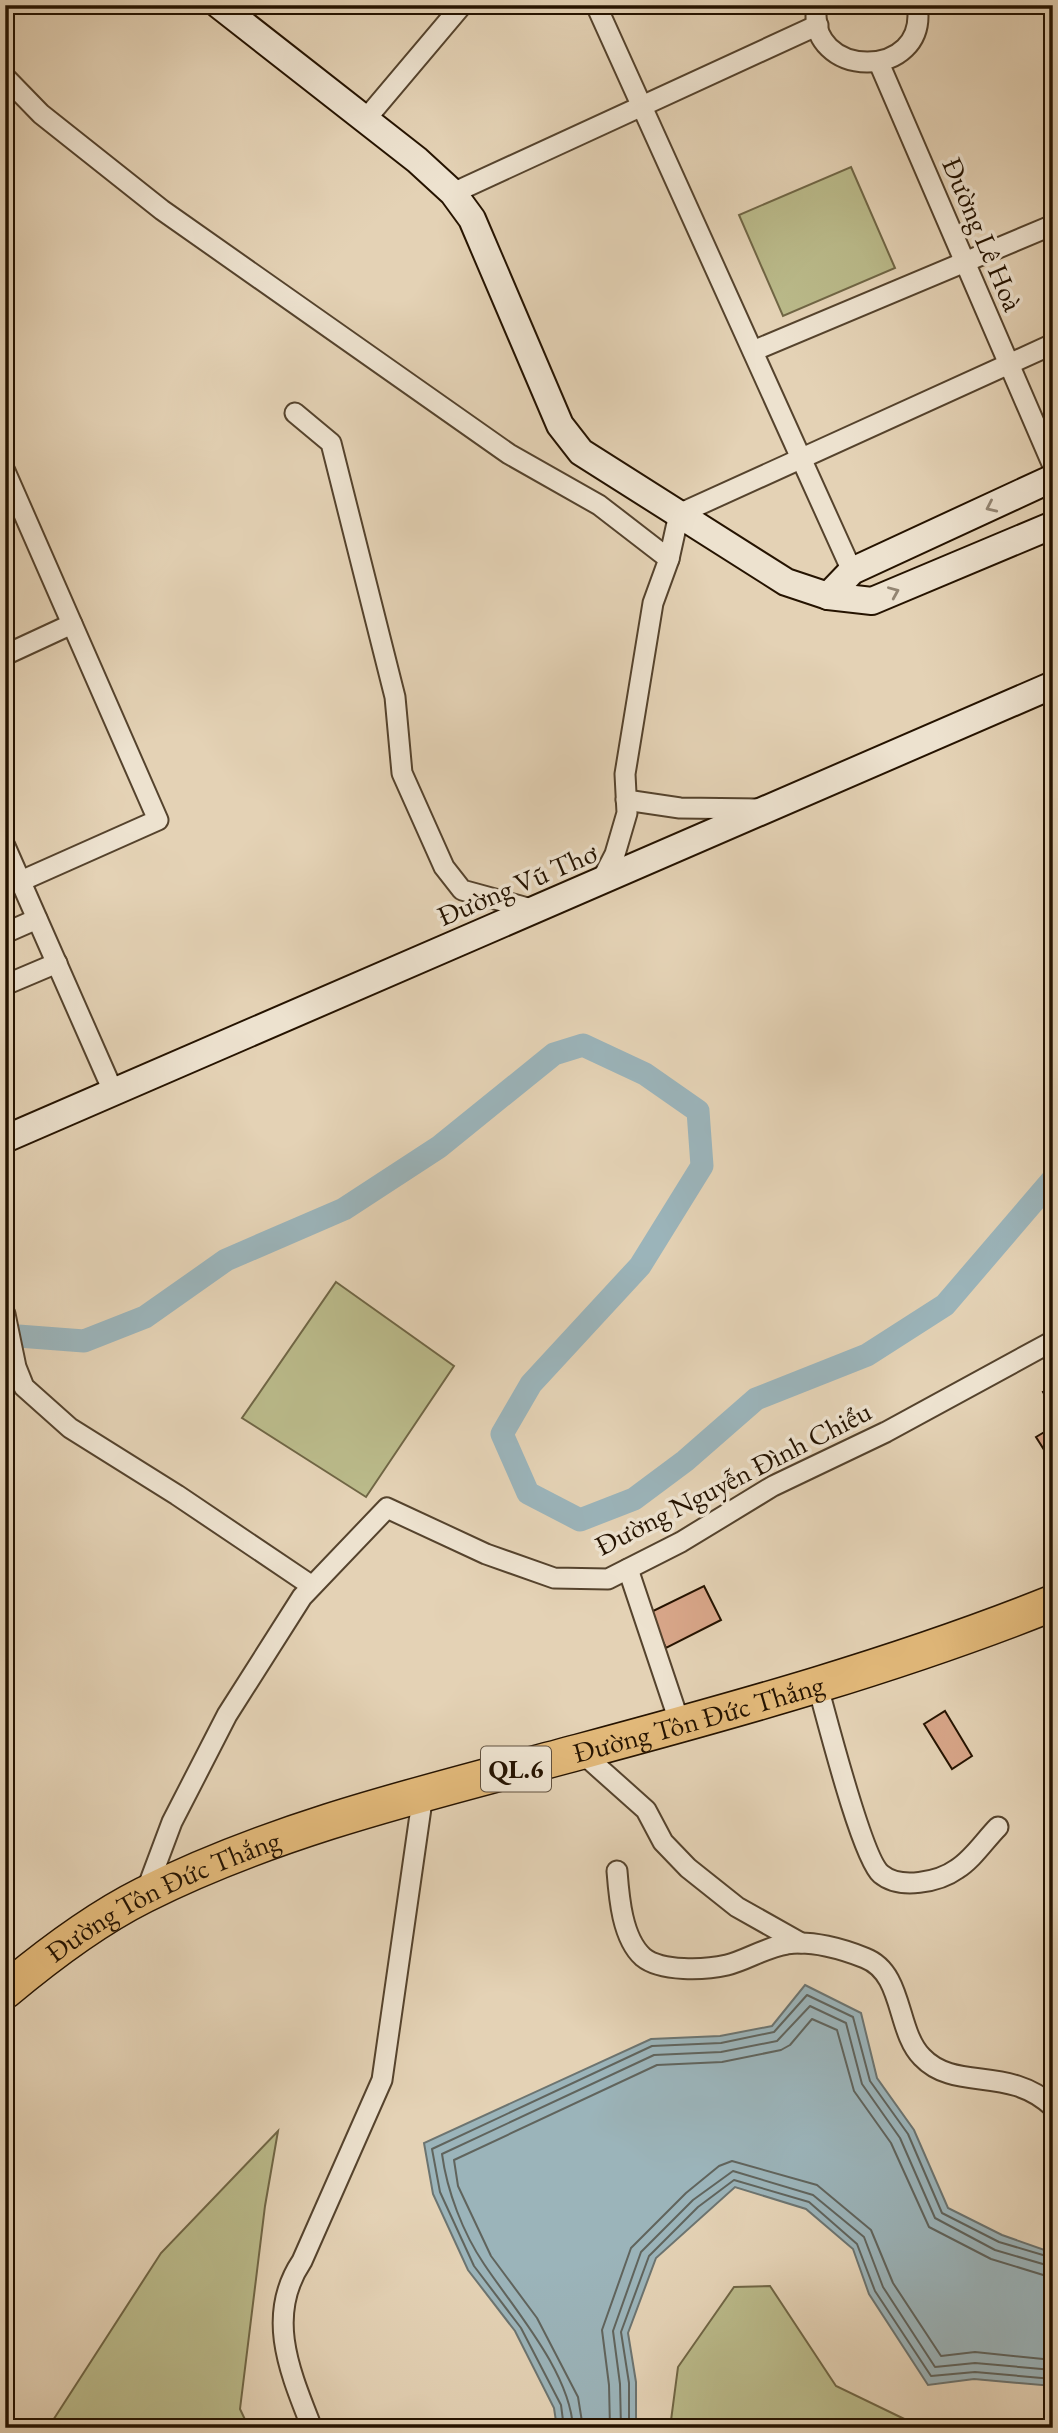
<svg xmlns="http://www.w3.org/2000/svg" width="1058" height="2433" viewBox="0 0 1058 2433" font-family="'EB Garamond',serif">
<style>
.green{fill:#baba8a;stroke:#706645;stroke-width:2}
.water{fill:#9bb4ba;stroke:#6c7470;stroke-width:2}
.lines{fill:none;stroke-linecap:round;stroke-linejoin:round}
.shore{stroke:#60645d;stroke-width:2}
.canal{stroke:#9bb4ba;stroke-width:23}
.building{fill:#d8a689;stroke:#251300;stroke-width:2}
.street-casing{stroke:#55432d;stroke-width:23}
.secondary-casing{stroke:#251300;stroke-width:30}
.highway-casing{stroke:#251300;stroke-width:38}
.street{stroke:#ede2cf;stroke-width:19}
.secondary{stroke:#ede2cf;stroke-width:26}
.highway{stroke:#e2b97a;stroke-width:35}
.oneway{stroke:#938572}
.labels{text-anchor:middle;stroke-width:7;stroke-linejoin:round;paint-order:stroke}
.shield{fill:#ede2cf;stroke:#61513e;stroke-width:2}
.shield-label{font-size:26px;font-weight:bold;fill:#251300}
.street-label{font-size:28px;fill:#251300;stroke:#ede2cf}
</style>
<rect width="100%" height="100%" fill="#e4d2b5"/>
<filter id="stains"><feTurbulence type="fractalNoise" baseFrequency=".00286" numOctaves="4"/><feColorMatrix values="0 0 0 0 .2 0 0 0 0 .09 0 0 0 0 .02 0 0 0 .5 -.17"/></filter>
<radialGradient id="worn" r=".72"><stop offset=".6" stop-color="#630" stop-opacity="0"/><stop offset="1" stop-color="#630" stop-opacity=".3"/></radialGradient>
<g class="green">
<path d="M851 167 895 268 783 316 739 215Z"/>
<path d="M336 1282 454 1366 366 1497 242 1418Z"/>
<path d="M278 2131 265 2206 240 2409 249 2428H48L161 2253Z"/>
<path d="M770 2286 836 2386 923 2428H670L678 2367 734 2287Z"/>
</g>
<path class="water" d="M805 1985 861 2013 877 2078 914 2130 948 2208 1002 2235 1053 2253V2386L974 2379 928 2385 869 2294 853 2249 806 2209 735 2187 656 2258 628 2333 636 2382V2428H557L554 2408 515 2331 468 2270 433 2194 424 2143 651 2039 720 2036 772 2026Z"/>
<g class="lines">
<g class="shore">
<path d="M564 2428 561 2405 521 2328 474 2266 440 2192 432 2149 652 2046 721 2043 774 2032 807 1995 853 2017 870 2081 908 2134 942 2213 999 2242 1053 2258"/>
<path d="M573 2428C570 2372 514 2309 484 2264 463 2233 447 2191 442 2154L654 2055 721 2052 777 2041 810 2006 846 2023 862 2084 900 2138 935 2218 995 2250 1053 2267"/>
<path d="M583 2428 578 2397 537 2318 491 2256 458 2186 454 2160 657 2065 722 2062 781 2050 790 2045 812 2019 837 2030 854 2091 891 2143 929 2227 991 2259 1053 2278"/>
<path d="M610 2428 609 2385 602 2330 631 2248 686 2193 719 2166 732 2161 817 2185 871 2230 893 2283 941 2356 975 2352 1053 2360"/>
<path d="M621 2428 620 2384 613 2331 641 2252 693 2200 733 2171 813 2195 864 2237 883 2287 935 2367 975 2363 1053 2370"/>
<path d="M629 2428V2383L621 2332 649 2256 698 2207 734 2180 809 2202 857 2244 875 2291 931 2376 975 2372 1053 2379"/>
</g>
<path class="canal" d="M5 1335 84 1341 145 1317 226 1260 344 1209 439 1147 554 1054 583 1045 645 1074 698 1111 702 1166 640 1266 531 1384 502 1434 528 1493 580 1520 634 1499 685 1461 756 1399 867 1355 945 1305 1053 1179"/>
</g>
<g class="building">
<path d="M1053 1387V1410L1043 1392Z"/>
<path d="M1053 1427V1464L1036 1437Z"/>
<path d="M704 1586 721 1620 666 1648 649 1613Z"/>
<path d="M945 1711 972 1756 952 1769 924 1724Z"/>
</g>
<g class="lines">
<g class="street-casing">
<g id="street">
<path d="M596 5 852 571"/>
<path d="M817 5C804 80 930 82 917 5"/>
<path d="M879 63 1053 466"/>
<path d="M5 77 41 114 162 210 509 454 599 505 669 559 653 603 625 774 627 813 615 854 600 883"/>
<path d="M365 120 462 5"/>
<path d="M453 193 818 25"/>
<path d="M753 351 1053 225"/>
<path d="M295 413 331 443 395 697 402 773 444 867 462 890 535 910"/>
<path d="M5 471 158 820 21 881"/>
<path d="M669 559 679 514 1053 344"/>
<path d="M5 655 72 624"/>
<path d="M626 800 680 808 761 809"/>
<path d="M5 846 113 1091"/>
<path d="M5 933 37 919"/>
<path d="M5 985 57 963"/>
<path d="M5 1314 16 1367 24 1387 70 1428 177 1495 312 1586"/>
<path d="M628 1569 680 1724"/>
<path d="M818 1687C827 1719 862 1858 881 1874 900 1890 939 1882 957 1869 973 1859 985 1840 998 1827"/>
<path d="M581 1752 646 1810 663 1842 688 1868 737 1907 801 1943"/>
<path d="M617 1871C619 1897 622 1938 643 1957 661 1972 705 1970 727 1965 747 1960 766 1947 787 1944 811 1940 843 1949 865 1958 904 1973 896 2031 922 2057 955 2092 1009 2065 1053 2107"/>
<path d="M145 1894 172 1822 227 1715 302 1597 387 1508 486 1554 554 1578 608 1579 681 1542 773 1486 886 1432 1053 1341"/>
<path d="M312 2428C290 2372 265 2316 302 2261L382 2080 423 1794"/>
</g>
</g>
<g class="secondary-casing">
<g id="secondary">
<path d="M219 5 417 160 453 193 472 219 560 425 581 452 786 582 828 596 872 601 1053 525"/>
<path d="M828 596 852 571 1053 478"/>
<path d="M5 1139 1053 685"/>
</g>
</g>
<g class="highway-casing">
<g id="highway">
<path id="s1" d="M5 1991C48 1955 94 1920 144 1895 279 1827 434 1791 579 1752 739 1709 898 1665 1053 1603"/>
</g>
</g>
<use href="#street" class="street"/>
<use href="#secondary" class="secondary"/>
<use href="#highway" class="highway"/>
</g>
<defs><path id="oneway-chevron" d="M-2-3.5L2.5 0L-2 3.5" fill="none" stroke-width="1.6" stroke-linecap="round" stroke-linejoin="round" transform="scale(1.75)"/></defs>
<g class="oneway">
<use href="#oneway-chevron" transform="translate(991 507) rotate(155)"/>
<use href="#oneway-chevron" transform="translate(894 592) rotate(-23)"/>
</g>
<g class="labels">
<rect class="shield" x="481" y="1746.5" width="70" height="45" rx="5"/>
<g class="shield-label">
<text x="516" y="1778">QL.6</text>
</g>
<g class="street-label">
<text transform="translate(983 234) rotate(67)" y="10">Đường Lê Hoà</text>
<text transform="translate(517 884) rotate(-23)" y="10">Đường Vũ Thơ</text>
<text transform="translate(733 1478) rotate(-27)" y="10">Đường Nguyễn Đình Chiểu</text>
<text dy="10" stroke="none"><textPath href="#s1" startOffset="752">Đường Tôn Đức Thắng</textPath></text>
<text dy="10" stroke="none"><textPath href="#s1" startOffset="186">Đường Tôn Đức Thắng</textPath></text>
</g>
</g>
<rect width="1058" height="2433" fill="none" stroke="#e4d2b5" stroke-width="28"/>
<rect x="7" y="7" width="1044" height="2419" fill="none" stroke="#251300" stroke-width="3.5"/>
<rect x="14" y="14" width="1030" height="2405" fill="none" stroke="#251300" stroke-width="2"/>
<rect width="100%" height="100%" filter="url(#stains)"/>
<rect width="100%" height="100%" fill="url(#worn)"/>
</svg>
